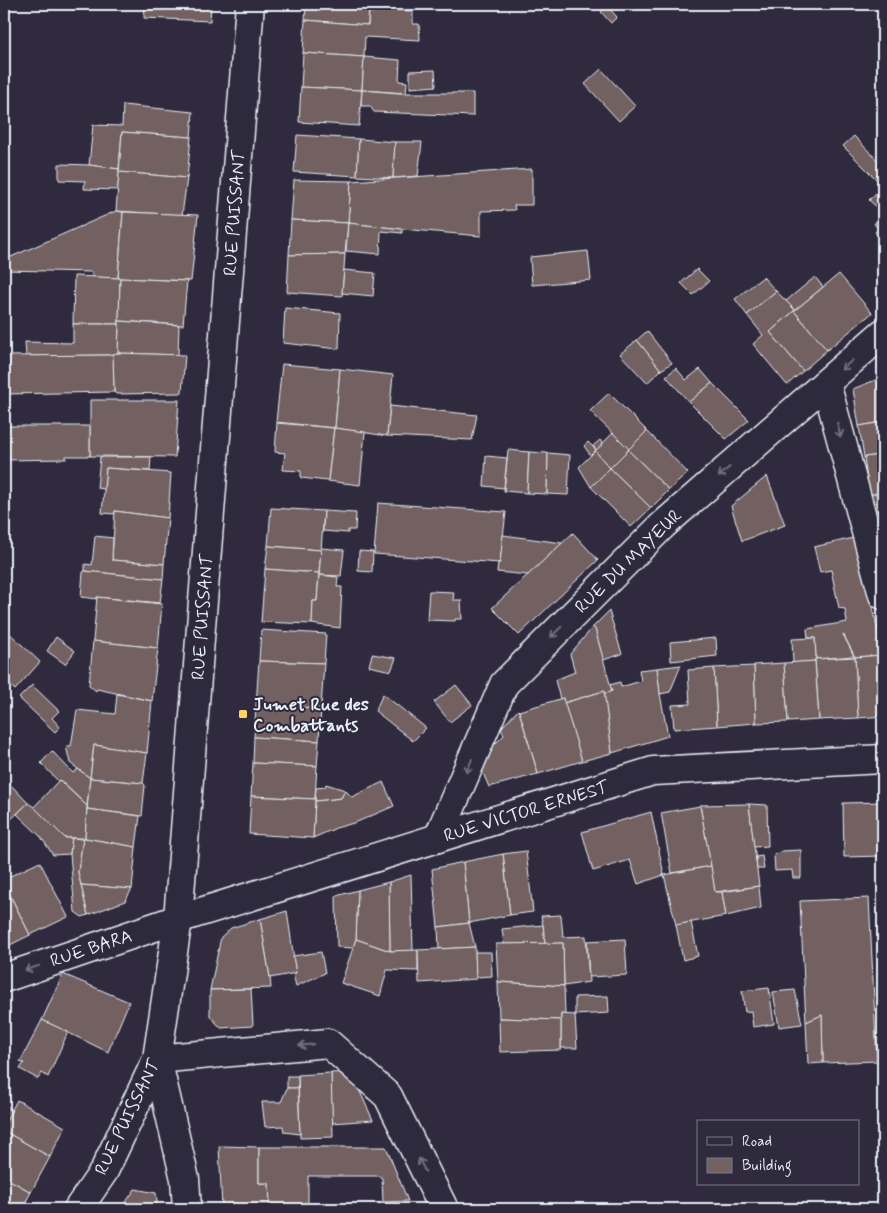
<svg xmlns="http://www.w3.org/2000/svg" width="887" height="1213" viewBox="0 0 887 1213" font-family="Mynerve,sans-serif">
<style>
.building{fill:#736060;stroke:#e8f1f8}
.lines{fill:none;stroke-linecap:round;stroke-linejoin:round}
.minor-casing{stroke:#e8f1f8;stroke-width:31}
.minor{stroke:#2f2a3d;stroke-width:28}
.oneway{stroke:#70707e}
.poi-dot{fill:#ffd166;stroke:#2f2a3d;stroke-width:2}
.labels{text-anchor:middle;stroke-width:4;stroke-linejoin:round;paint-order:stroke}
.street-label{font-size:18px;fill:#e8f1f8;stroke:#2f2a3d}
.poi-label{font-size:18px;font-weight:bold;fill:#e8f1f8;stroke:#2f2a3d;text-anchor:start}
</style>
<rect width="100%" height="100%" fill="#2f2a3d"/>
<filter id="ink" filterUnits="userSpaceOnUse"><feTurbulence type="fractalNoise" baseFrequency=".02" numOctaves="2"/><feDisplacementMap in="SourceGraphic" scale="10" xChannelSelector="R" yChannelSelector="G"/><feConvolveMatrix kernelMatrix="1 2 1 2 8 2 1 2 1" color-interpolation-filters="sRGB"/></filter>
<g filter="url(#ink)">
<g class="building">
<path d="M145 4H211L210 21 144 18Z"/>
<path d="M306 4H369L368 25 305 20Z"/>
<path d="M607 6 617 17 611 23 601 12Z"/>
<path d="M375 9 413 11V24H419L420 40 365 37 364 57 303 53 305 20 368 25 369 12H375Z"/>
<path d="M303 53 364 57 362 90 301 87Z"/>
<path d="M364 57 400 60 399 81 407 82 406 93 362 90Z"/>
<path d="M601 69 635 106 619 121 585 84Z"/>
<path d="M435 70 436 86 410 88V71Z"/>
<path d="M301 87 362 90 359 126 299 122Z"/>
<path d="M362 90 399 93H473V116L374 112 370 106H361Z"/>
<path d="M123 105 193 112 191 137 122 132 119 169 89 165 93 125 122 126Z"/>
<path d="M122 132 191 137 187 178 119 172Z"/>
<path d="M297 135 359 139 357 176 294 172Z"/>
<path d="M854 136 883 166V213L869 200 883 186 843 146Z"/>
<path d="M359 139 395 142 393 178 357 176Z"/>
<path d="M395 142H422L418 176 393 178Z"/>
<path d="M59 164 89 165 119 169 118 190 84 189 85 181 59 180Z"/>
<path d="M532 169V205H514L515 210 481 211V236L402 229 348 223 351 181Z"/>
<path d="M119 172 187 178 182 215 116 211Z"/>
<path d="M294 180 351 181 348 223 291 220Z"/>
<path d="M116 211 123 212 118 278 92 277V272L4 270V260Z"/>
<path d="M123 212 198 215 191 281 118 278Z"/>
<path d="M881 216 883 218V241L875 232 879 229 874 224Z"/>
<path d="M291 220 348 223 345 254 289 255Z"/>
<path d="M348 223 402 229V233L381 231 380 254 346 251Z"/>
<path d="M588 251 591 280 532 285 530 257Z"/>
<path d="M345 254 342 296 287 292 289 255Z"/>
<path d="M697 269 709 281 693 295 681 283Z"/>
<path d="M344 270 375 273 373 296 342 293Z"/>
<path d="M839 274 872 313 827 350 794 311Z"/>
<path d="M74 276 120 278 119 324H73Z"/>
<path d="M763 277 776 291 747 315 735 299Z"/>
<path d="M815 277 823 287 795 310 786 301Z"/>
<path d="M120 278 187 281 183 325 119 321Z"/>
<path d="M776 291 795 310 770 332 803 371 787 385 753 344 763 335 747 315Z"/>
<path d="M285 308 340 313 339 349 283 343Z"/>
<path d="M794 311 827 350 803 371 770 332Z"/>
<path d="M119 321 179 325 178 355 118 353Z"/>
<path d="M73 324H119L118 353 109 355 26 356 25 342 73 343Z"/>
<path d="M647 331 672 363 661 370 637 340Z"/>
<path d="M637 340 661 370 647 383 620 354Z"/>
<path d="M118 353 185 355 182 392 180 393 116 394 114 392 113 354Z"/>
<path d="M113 354 114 392 4 394V356L109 355Z"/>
<path d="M282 364 340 369 335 428 276 422Z"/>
<path d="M676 368 686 380 700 369 712 383 689 402 666 376Z"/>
<path d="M340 369 393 375 387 436 335 428Z"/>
<path d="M883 377V422L859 426 853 389Z"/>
<path d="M712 383 749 420 726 439 689 402Z"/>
<path d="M609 393 647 431 629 449 590 411Z"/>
<path d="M90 400H179L175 457 90 456Z"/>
<path d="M390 406 477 415 472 440 387 436Z"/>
<path d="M883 422V455L864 457 859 426Z"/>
<path d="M277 423 334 428 328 481 301 478V471L283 470 285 453 275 452Z"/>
<path d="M6 426H90V456H66V459L4 460V433H6Z"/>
<path d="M334 428 365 432 360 485 328 481Z"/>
<path d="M647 431 688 473 669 490 628 450Z"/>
<path d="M613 433 629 449 610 468 595 451Z"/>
<path d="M600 440 603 444 596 450 593 446Z"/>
<path d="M588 442 596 450 591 456 584 446Z"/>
<path d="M508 450 529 452 527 493 504 491Z"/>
<path d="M628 450 669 490 651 508 610 468Z"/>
<path d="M595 451 610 468 591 487 579 467Z"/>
<path d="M529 452 548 453 547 494 527 493Z"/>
<path d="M548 453 570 455 568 495 547 494Z"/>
<path d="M883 455V492L869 495 864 457Z"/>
<path d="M486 456 507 458 504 488 484 486Z"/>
<path d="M100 457H151L150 471 106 468 104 489 97 488Z"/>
<path d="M106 468 171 473 168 518 115 511V514L102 513Z"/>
<path d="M610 468 651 508 631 527 591 487Z"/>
<path d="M767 476 785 525 742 541 731 506Z"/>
<path d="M883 492V511L872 514 869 495Z"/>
<path d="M378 503 506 512 500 563 374 554Z"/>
<path d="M271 508 324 511 321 550 268 546Z"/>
<path d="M115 511 168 518 164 564 112 560Z"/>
<path d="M324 511 356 513 355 530H348V533L323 531Z"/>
<path d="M883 511V526L875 528 872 514Z"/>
<path d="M573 533 598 560 519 635 492 608Z"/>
<path d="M503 535 562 543 528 575 497 572 498 563H500Z"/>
<path d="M95 536 113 538 112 560 164 564 163 579 85 571V564L92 565Z"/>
<path d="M858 537 883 655 855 657 843 634 854 656 816 659 815 638H808L807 629 847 622 845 609 839 608 831 570 820 572 814 547Z"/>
<path d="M268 546 321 550 319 573 265 569Z"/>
<path d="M321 548 344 550 341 576 319 575Z"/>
<path d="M359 551 373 552 372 572 358 571Z"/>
<path d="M265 569 319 573 317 601H313L312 624 261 622Z"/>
<path d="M85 571 163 579 160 603 97 597 98 599 81 597 83 572Z"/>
<path d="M319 575 338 577 337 587H342L340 628 312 624 313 601H317Z"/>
<path d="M429 591 454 592 453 600H461L462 619H455V621L427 620Z"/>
<path d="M97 597 162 604 158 648 93 641Z"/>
<path d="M609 611 622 654 603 660 595 629 593 627Z"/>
<path d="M593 627 595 629 612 691 604 694V691L564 703 563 698 560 699 555 680 575 672 570 654Z"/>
<path d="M4 628 40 662 15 690 4 680Z"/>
<path d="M261 630 326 634 324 663 259 661Z"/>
<path d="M56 637 75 651 65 664 47 651Z"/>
<path d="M716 638 717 656 671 661 670 642Z"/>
<path d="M815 638 816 659H815V661L793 663 792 639Z"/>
<path d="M93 641 158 648 152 701 97 689 96 691 89 685Z"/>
<path d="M372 654 396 658 391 671 369 666Z"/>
<path d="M883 655V716L858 718 855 657Z"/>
<path d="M855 657 858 718 819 720 815 659Z"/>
<path d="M259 661 324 663 321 708 256 706Z"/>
<path d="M815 661 819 720 788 722 784 663Z"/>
<path d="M784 663 788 722 756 723 754 665Z"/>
<path d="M681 665 670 692 660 694 657 668Z"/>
<path d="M754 666 756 723 717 726 714 668Z"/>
<path d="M657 668 660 694 668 736 612 753 604 694 612 691 610 685 620 682 621 687 641 681 639 670Z"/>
<path d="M714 668 717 726 674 729 672 705 690 704 688 670Z"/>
<path d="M32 685 59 711 52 718 60 727 55 732 19 698Z"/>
<path d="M456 685 472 705 450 722 434 702Z"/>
<path d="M604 691 612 753 582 761 564 703Z"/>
<path d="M117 694 152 701 147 753 94 745 90 778 70 763 66 746H71L77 710 115 714Z"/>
<path d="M383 694 426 728 413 741 375 711Z"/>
<path d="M563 698 582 761 538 774 519 711Z"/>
<path d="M256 706 321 708 319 741 254 737Z"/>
<path d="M518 710 519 711 538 774 489 787 480 766 494 745 504 735 501 729 503 726Z"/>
<path d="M254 737 319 741 317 766 253 763Z"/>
<path d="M94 745 147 753 143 783 90 778Z"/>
<path d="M52 751 73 773 78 769 90 778 87 806 61 781H58L41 763Z"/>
<path d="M253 763 317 766 315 799 251 796Z"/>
<path d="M4 777 10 784 4 790Z"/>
<path d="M90 778 143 783 145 785 142 816 87 809Z"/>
<path d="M59 780 87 806 85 838H65L34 807Z"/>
<path d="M383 782 394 806 357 822 336 828 313 838 315 801 341 798 345 790 352 797Z"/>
<path d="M10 784 28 803 4 826V790Z"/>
<path d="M326 784 345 790 341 798 315 801 316 788 325 787Z"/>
<path d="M251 796 315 799 313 838 249 834Z"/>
<path d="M883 802V856L844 857 843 803Z"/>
<path d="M28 803 34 807 65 838H72L70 854 53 855 41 837 17 814Z"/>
<path d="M749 804 759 886 715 892 700 805Z"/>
<path d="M749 804 767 805 768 846 754 847Z"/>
<path d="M700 806 711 866 672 873 661 813Z"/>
<path d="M87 809 140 816 136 847 85 838Z"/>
<path d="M651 812 664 875 638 884 630 860 593 871 582 832Z"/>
<path d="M72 838 83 839 78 872 88 915 82 917 75 912 70 854Z"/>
<path d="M85 838 136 847 132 889 81 885 78 872 83 839Z"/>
<path d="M801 850V878H793L792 870 775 871 774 855 782 851Z"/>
<path d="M526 851 533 912 510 915 503 854Z"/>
<path d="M503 854 510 915 469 923 463 862Z"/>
<path d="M762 856 764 869H757L756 857Z"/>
<path d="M40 862 68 917 30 935 4 883V879Z"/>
<path d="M463 862 469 923 438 927 432 869Z"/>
<path d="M711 866 715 892H722L726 916 676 925 664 875Z"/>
<path d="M411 875 413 951H390L389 882Z"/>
<path d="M389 882 390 951 356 939 358 890Z"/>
<path d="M4 883 30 935 4 948Z"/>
<path d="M81 885 132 889 125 901 88 915Z"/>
<path d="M759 886 761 908 726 916 722 892Z"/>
<path d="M358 890 356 939 353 948 337 947 336 896Z"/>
<path d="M869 898 877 1061 823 1063 822 1015 806 1022 800 901Z"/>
<path d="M287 911 296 973 270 978 260 919Z"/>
<path d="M561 915 563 937 586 936 589 982 564 986 563 943 545 944 543 925 541 916Z"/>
<path d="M260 919 270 978 271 988 210 990 221 937 231 928Z"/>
<path d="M691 922 698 956 683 960 676 925Z"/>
<path d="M469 923 475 947 439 949 438 927Z"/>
<path d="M543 925 545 944H504L502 929Z"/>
<path d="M356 939 390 951 418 950V971L387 970 380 996 341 983Z"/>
<path d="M625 939 627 975 589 977 587 941Z"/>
<path d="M563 943 564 986 498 982 496 944Z"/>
<path d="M475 947 476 979 419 983 418 950Z"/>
<path d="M321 952 325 973 296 986 293 974 296 973 293 956Z"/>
<path d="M475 952H491L492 976 476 977Z"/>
<path d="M63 974 129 1002 108 1052 42 1020Z"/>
<path d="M498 982 564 986 565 1015 561 1014V1020L499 1018Z"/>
<path d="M769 988 774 1024 753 1027 751 1011 745 1012 742 991Z"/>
<path d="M251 989 253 1026 221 1028 210 1016V990Z"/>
<path d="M795 990 802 1024 779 1027 773 992Z"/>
<path d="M608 996 609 1013 575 1015V997Z"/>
<path d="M561 1014 575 1015 577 1048H561Z"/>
<path d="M822 1015 823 1063 808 1064 806 1022Z"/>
<path d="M499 1018 561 1020V1050L500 1052Z"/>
<path d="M42 1020 68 1032 48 1077 42 1073 38 1079 20 1069 24 1063 20 1062Z"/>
<path d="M351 1072 373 1120 332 1123 331 1073Z"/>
<path d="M331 1073 333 1137 300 1138 298 1075Z"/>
<rect x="287" y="1076" width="11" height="12"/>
<path d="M287 1088H298L300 1134 284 1132 283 1126 265 1127 262 1102H281Z"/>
<path d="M17 1100 65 1127 50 1157 4 1131V1125Z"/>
<path d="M4 1103 12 1110 4 1125Z"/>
<path d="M4 1131 50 1157 31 1192 4 1177Z"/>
<path d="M219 1146 259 1147V1183H269L270 1206 243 1207V1209L222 1208Z"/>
<path d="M259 1147H386L408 1201 383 1202 382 1178 379 1176H308V1207L282 1209 281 1207 270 1206 269 1183H259Z"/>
<path d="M4 1177 31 1192 22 1209H13L4 1203Z"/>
<path d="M135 1189 156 1193 158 1209H121Z"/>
<path d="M4 1203 13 1209H4Z"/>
<path d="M270 1206 281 1207 282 1209H222V1208L243 1209V1207Z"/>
</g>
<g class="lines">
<g class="minor-casing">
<g id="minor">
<path d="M826 383 883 595"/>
<path d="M438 838 504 684 663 525 883 333"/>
<path d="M4 978 178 919 653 771 883 759"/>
<path d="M157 1059 328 1043 388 1096 444 1209"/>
<path d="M157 1059 185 1179 187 1209"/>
<path d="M78 1209 104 1171 157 1059 178 919 250 4"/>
</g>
</g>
<use href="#minor" class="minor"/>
</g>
<defs><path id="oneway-shaft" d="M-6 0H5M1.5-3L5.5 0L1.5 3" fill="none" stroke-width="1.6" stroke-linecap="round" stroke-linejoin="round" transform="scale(1.25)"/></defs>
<g class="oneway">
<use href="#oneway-shaft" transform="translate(847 365) rotate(139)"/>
<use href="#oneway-shaft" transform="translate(839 430) rotate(75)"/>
<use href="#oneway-shaft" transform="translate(724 472) rotate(139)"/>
<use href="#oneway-shaft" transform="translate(556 632) rotate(135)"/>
<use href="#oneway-shaft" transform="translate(469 766) rotate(113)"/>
<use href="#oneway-shaft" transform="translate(32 968) rotate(162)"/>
<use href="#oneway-shaft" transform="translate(306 1045) rotate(174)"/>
<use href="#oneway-shaft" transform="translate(422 1165) rotate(-116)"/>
</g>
</g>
<rect class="poi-dot" x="238" y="709" width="10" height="10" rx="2.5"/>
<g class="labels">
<g class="street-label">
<text transform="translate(234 213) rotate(-86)" y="6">RUE PUISSANT</text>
<text transform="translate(628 561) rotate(-44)" y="6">RUE DU MAYEUR</text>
<text transform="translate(202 617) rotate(-86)" y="6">RUE PUISSANT</text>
<text transform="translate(526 811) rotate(-17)" y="6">RUE VICTOR ERNEST</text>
<text transform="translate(91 948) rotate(-18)" y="6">RUE BARA</text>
<text transform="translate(127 1117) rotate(-64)" y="6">RUE PUISSANT</text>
</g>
<g class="poi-label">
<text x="253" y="710">Jumet Rue des<tspan x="253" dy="21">Combattants</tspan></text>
</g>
</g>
<rect width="887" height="1213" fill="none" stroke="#2f2a3d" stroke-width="20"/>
<rect x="10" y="10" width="867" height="1193" fill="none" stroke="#e8f1f8" stroke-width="2" filter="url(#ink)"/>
<rect x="697" y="1120" width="162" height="65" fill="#2f2a3d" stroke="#797a88"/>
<rect x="707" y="1137" width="25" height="8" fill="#2f2a3d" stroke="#797a88"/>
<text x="742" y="1146" font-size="15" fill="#e8f1f8">Road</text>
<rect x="707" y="1158" width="25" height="15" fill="#736060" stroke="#797a88"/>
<text x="742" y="1170" font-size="15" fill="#e8f1f8">Building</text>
</svg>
